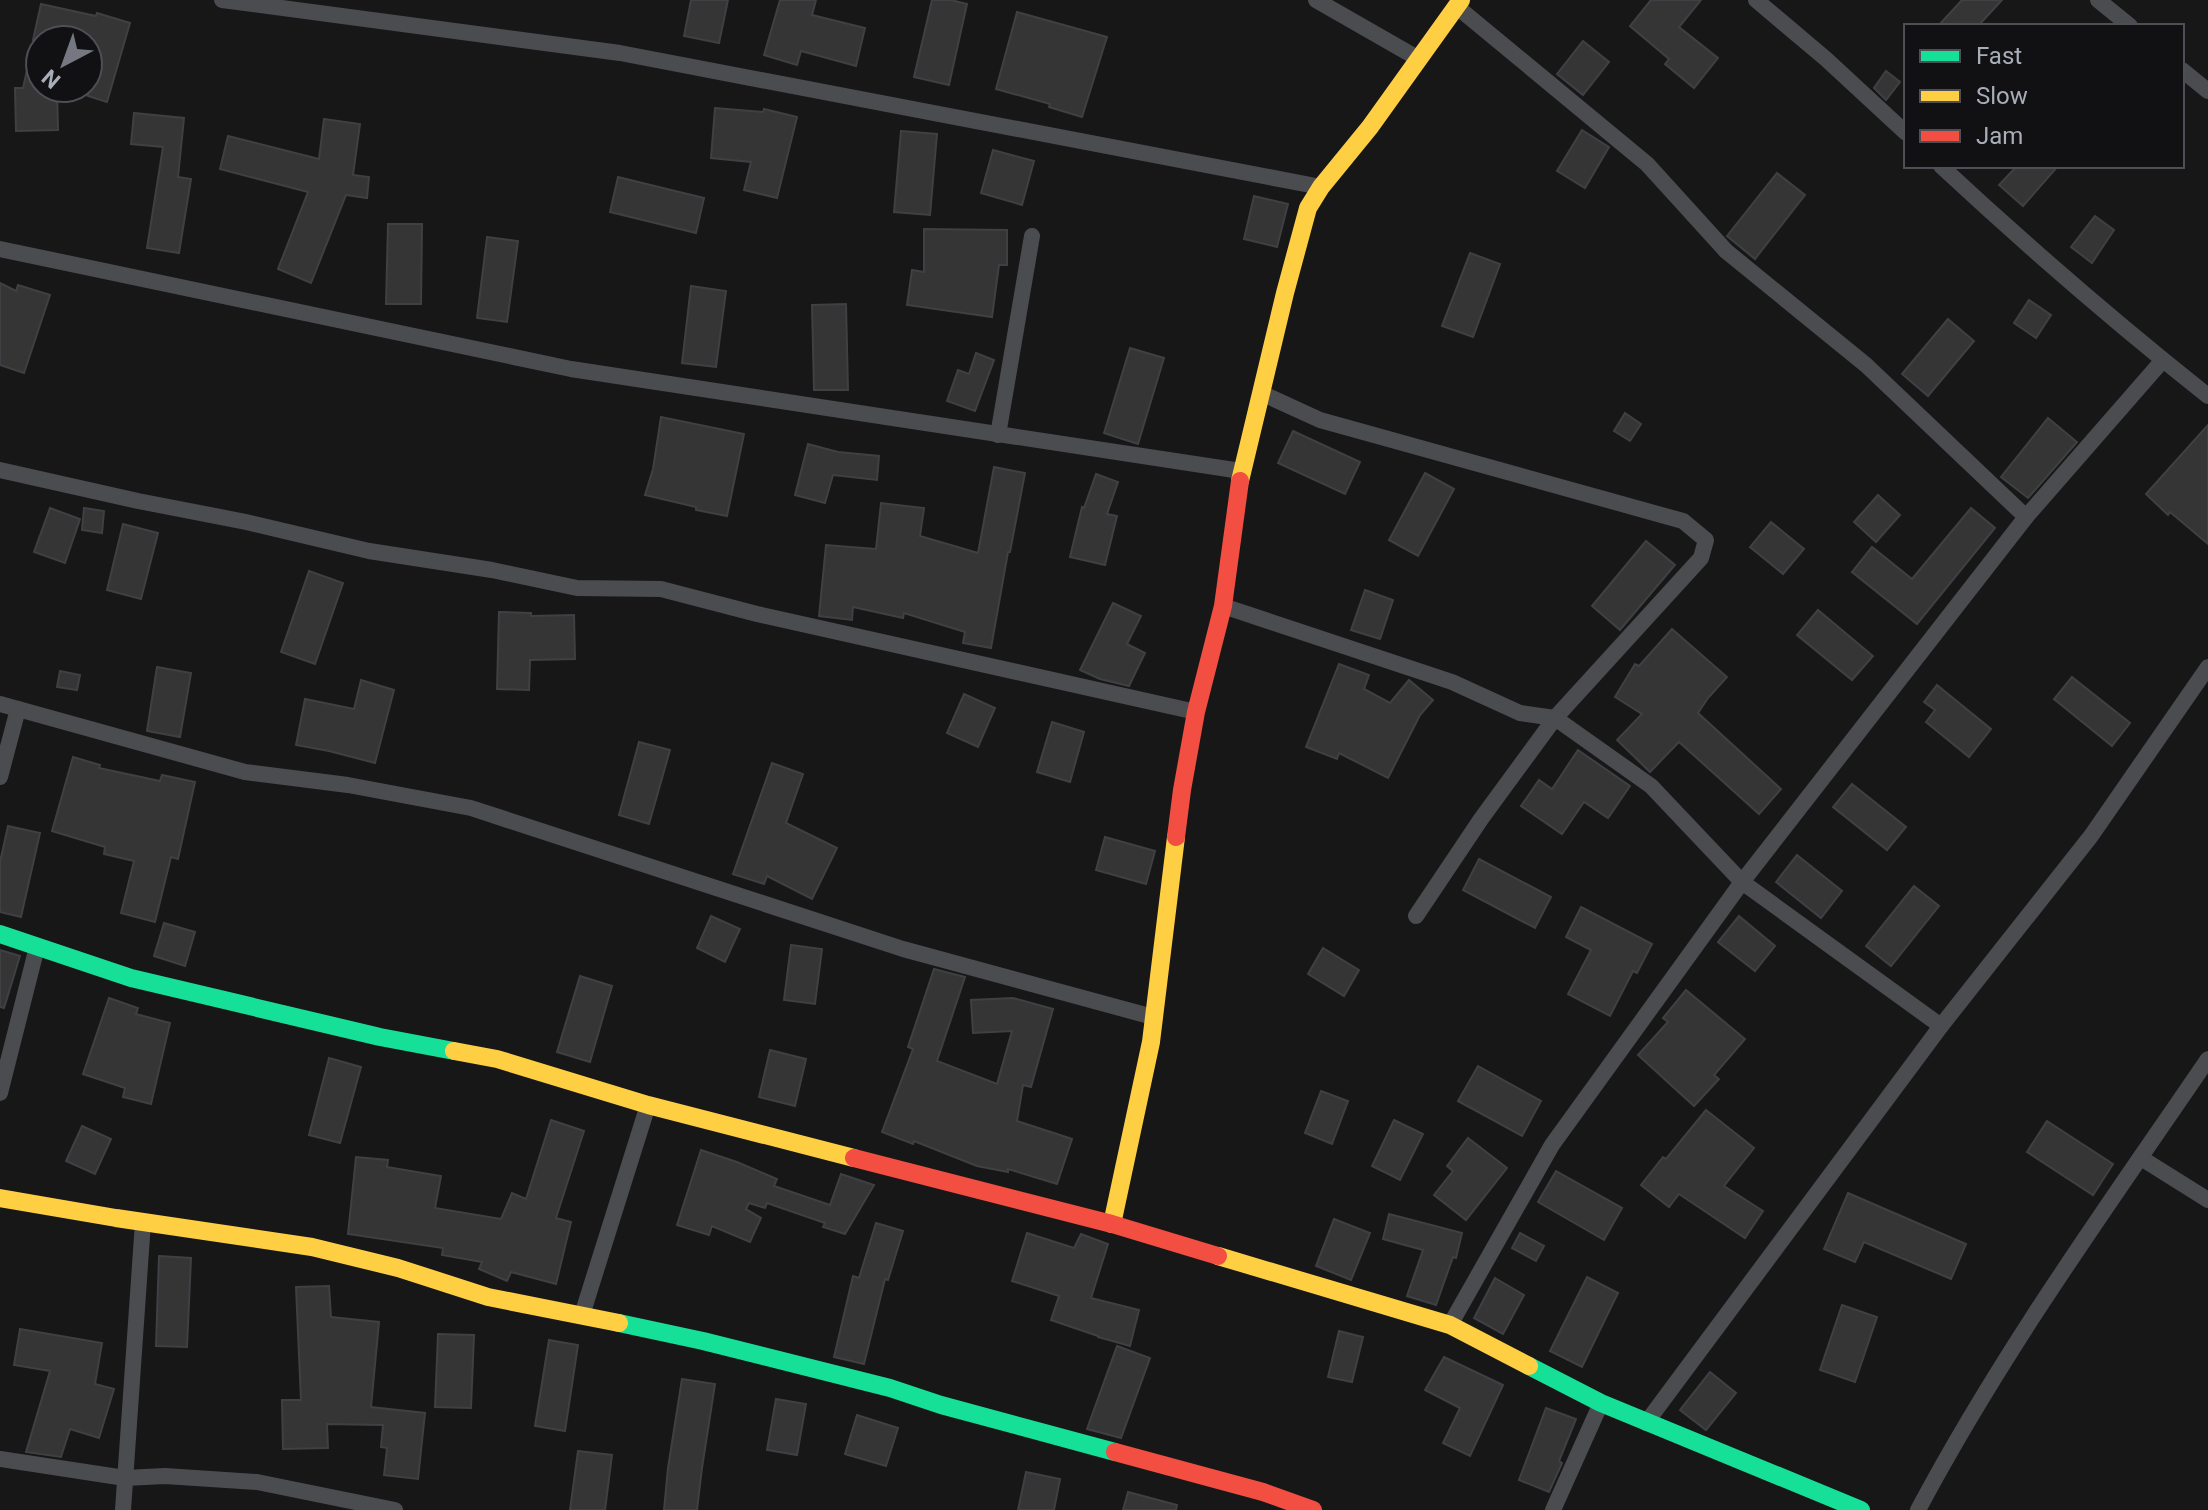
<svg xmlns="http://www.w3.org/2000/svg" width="2208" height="1510" viewBox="0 0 2208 1510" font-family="Roboto,sans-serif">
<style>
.building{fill:#353536;stroke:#3f4043;stroke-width:2}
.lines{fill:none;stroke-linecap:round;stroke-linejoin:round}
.street{stroke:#4b4c50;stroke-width:16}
.fast{stroke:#16e098;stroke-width:18}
.slow{stroke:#ffcf43;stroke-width:18}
.jam{stroke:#f24e42;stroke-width:18}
</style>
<rect width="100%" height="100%" fill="#171717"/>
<g class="building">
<path d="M691 0H728L719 43 684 36Z"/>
<path d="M780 0H816L812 15 865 28 856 66 801 51 797 65 764 55Z"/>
<path d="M932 0H951L967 4 949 85 914 77Z"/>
<path d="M1651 0H1701L1679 27 1718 58 1694 88 1665 64 1669 59 1630 26Z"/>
<path d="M1962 0H2002L1978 26H1938Z"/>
<path d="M41 4 96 16 97 13 130 23 107 102 88 96V40H33Z"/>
<path d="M1017 12 1107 37 1082 117 1049 107 1050 104 996 89Z"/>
<path d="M1583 41 1609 62 1583 95 1557 74Z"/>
<path d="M33 43 40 44V88H57L58 130 16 131 15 88H23Z"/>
<path d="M1886 71 1900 82 1886 100 1874 88Z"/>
<path d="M715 108 763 112 764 109 797 117 777 198 744 190 751 162 711 158Z"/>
<path d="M134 113 184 118 178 177 191 179 179 253 147 248 163 147 131 144Z"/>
<path d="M324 119 360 124 353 175 369 177 367 198 346 195 311 283 278 269 308 192 220 169 228 136 319 159Z"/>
<path d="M1582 130 1609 147 1585 188 1557 171Z"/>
<path d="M901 131 937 134 930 215 894 212Z"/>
<path d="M993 150 1034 161 1022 205 981 193Z"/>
<path d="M2017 166H2058L2023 206 1999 185Z"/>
<path d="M1777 173 1805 195 1755 259 1727 236Z"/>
<path d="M618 177 704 198 696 233 610 212Z"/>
<path d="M1254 196 1288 204 1277 247 1244 239Z"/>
<path d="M2095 216 2114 230 2092 263 2071 247Z"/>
<path d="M388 224H422L421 304H386Z"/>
<path d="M924 229 1007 230V265H999L992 317 907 305 912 270 924 272Z"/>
<path d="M487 237 518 241 507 322 477 318Z"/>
<path d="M1470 253 1500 264 1473 337 1442 326Z"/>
<path d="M0 283 16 291 18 285 50 295 24 373 0 365Z"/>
<path d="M691 286 726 291 716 367 682 363Z"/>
<path d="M2029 300 2051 315 2036 338 2014 323Z"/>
<path d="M846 304 848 390H814L812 305Z"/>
<path d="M1948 319 1974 341 1928 396 1902 374Z"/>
<path d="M1130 348 1164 358 1138 444 1104 433Z"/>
<path d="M976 353 994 360 975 411 947 401 958 370 969 374Z"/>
<path d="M1625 413 1641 424 1630 441 1614 431Z"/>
<path d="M661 417 744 434 727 516 696 510V507L645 495 653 469Z"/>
<path d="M2048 418 2077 442 2028 498 2001 477Z"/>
<path d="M2208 425V544L2170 512 2168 515 2146 494Z"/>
<path d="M1293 431 1360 462 1345 494 1278 463Z"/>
<path d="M808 444 838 452 879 456 877 480 833 475 825 503 795 495Z"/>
<path d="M994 467 1025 473 1010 552H1008L991 648 963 643 965 632 904 613 903 618 853 607 852 620 819 616 826 545 876 549 881 503 924 508 920 536 978 553Z"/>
<path d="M1425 473 1454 489 1418 556 1389 540Z"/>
<path d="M1096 474 1118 482 1107 514 1117 516 1105 565 1070 557 1082 507 1084 508Z"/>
<path d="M1878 495 1900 515 1876 542 1854 522Z"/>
<path d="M50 508 80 519 65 563 34 552Z"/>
<path d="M84 508 104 511 102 533 82 530Z"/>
<path d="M1971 508 1995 528 1917 624 1852 572 1872 547 1912 579Z"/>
<path d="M1771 522 1804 549 1783 574 1750 547Z"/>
<path d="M123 524 158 533 141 599 107 590Z"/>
<path d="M1646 541 1675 565 1620 630 1592 606Z"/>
<path d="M309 571 343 583 315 664 281 652Z"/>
<path d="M1365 590 1393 600 1380 639 1351 630Z"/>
<path d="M1113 603 1141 616 1127 644 1145 653 1129 686 1100 679 1080 670Z"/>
<path d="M1818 610 1873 656 1852 680 1797 635Z"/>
<path d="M499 612 531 613V616L574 615 575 659 530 660 529 690 497 689Z"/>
<path d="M1672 629 1727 677 1708 698 1698 713 1781 789 1759 814 1679 742 1650 772 1617 740 1642 714 1615 697 1635 664 1639 666Z"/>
<path d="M1339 664 1369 675 1364 689 1390 703 1409 680 1433 700 1420 715 1388 778 1339 753 1337 759 1306 747Z"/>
<path d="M157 667 191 673 180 737 147 731Z"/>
<path d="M60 671 80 675 77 690 57 687Z"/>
<path d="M2072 677 2130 723 2112 746 2054 699Z"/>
<path d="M361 680 394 690 375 763 329 751 296 745 305 699 354 709Z"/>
<path d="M1937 685 1991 729 1969 757 1926 722 1935 710 1924 702Z"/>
<path d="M964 694 995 708 978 747 947 733Z"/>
<path d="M1052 722 1084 732 1070 782 1037 772Z"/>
<path d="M639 742 670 750 649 824 619 815Z"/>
<path d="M1578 750 1630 786 1608 818 1584 802 1562 834 1521 806 1539 780 1552 789Z"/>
<path d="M73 757 100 765 99 768 160 781 162 775 195 782 178 859 171 857 155 922 121 913 134 861 104 854 105 847 52 831Z"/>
<path d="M772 763 803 774 786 823 837 848 812 899 767 876 764 884 733 874Z"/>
<path d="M1852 784 1906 827 1887 850 1833 807Z"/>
<path d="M8 826 40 833 21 917 0 912V862Z"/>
<path d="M1105 837 1155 851 1146 884 1096 870Z"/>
<path d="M1797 855 1842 891 1821 918 1776 882Z"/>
<path d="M1479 859 1551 897 1535 928 1463 890Z"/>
<path d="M1914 886 1939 906 1891 966 1866 946Z"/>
<path d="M1581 907 1652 944 1637 973 1633 971 1610 1016 1568 994 1591 950 1566 937Z"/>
<path d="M711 916 740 929 725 962 697 948Z"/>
<path d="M1739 916 1775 946 1755 971 1718 942Z"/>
<path d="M164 923 195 932 185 966 154 956Z"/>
<path d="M791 945 822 949 815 1004 784 1000Z"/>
<path d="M1323 948 1359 970 1344 996 1308 974Z"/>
<path d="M0 950 20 956 4 1008 0 1007Z"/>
<path d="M934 969 965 977 937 1061 997 1084 1012 1031 973 1033 971 1000 1013 998 1053 1009 1031 1087 1023 1085 1017 1121 1072 1139 1057 1184 1008 1169V1172L977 1166 914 1141 913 1144 882 1132 913 1049 908 1047Z"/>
<path d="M580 976 612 986 590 1062 557 1052Z"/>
<path d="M1686 990 1745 1039 1714 1075 1719 1079 1694 1106 1638 1055 1668 1022 1663 1018Z"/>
<path d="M109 998 138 1008 136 1014 170 1023 151 1104 123 1097 125 1088 83 1074Z"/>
<path d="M770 1050 806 1059 795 1106 759 1097Z"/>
<path d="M329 1058 361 1067 340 1143 309 1135Z"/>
<path d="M1478 1066 1541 1101 1522 1136 1458 1101Z"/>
<path d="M1321 1091 1348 1101 1332 1144 1305 1133Z"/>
<path d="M1706 1110 1754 1148 1724 1186 1763 1211 1745 1238 1679 1194 1669 1207 1641 1185 1663 1157 1666 1159Z"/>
<path d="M551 1120 584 1131 556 1218 571 1222 556 1284 511 1272 507 1281 479 1269 482 1262 442 1255 443 1248 348 1234 356 1157 388 1160 387 1167 441 1176 435 1208 501 1219 512 1193 526 1199Z"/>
<path d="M1394 1120 1423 1134 1400 1180 1372 1166Z"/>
<path d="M2047 1121 2113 1164 2093 1195 2027 1152Z"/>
<path d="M82 1126 111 1139 95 1174 66 1161Z"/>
<path d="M1468 1138 1507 1168 1466 1220 1434 1195 1453 1171 1447 1166Z"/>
<path d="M701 1150 737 1162 777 1179 774 1186 830 1205 841 1174 874 1185 845 1234 823 1227 825 1223 767 1203 765 1208 749 1203 746 1209 761 1218 750 1242 712 1226 709 1235 677 1225Z"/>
<path d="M1556 1171 1622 1208 1604 1240 1538 1202Z"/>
<path d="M1848 1193 1966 1244 1951 1279 1864 1242 1855 1262 1824 1249Z"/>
<path d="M1389 1214 1462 1233 1456 1258 1453 1257 1436 1305 1407 1296 1423 1250 1383 1239Z"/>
<path d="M1334 1219 1370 1233 1351 1280 1316 1266Z"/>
<path d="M876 1223 903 1231 888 1280 885 1279 864 1364 834 1357 853 1276 859 1278Z"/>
<path d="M1027 1233 1074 1248 1081 1234 1108 1244 1091 1298 1139 1310 1130 1346 1098 1337V1336L1051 1320 1059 1296 1012 1281Z"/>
<path d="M1520 1233 1544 1246 1536 1261 1512 1248Z"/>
<path d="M159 1256 191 1258 187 1347 156 1346Z"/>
<path d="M1587 1277 1618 1293 1582 1367 1550 1351Z"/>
<path d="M1495 1278 1524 1295 1503 1334 1474 1318Z"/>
<path d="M329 1286 331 1317 379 1322 371 1407 425 1413 418 1479 384 1475 387 1448 381 1447 383 1425 327 1424 328 1448 283 1449 282 1400H301L296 1287Z"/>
<path d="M1842 1305 1877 1317 1855 1382 1820 1370Z"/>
<path d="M20 1329 102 1343 95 1384 114 1389 99 1438 70 1429 61 1457 26 1452 50 1371 14 1365Z"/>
<path d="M1339 1331 1363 1337 1352 1382 1328 1377Z"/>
<path d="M438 1334 474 1335 471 1408 435 1407Z"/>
<path d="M549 1340 578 1345 565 1431 535 1426Z"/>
<path d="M1117 1346 1150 1358 1121 1438 1087 1429Z"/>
<path d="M1444 1357 1503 1385 1470 1456 1443 1443 1460 1408 1425 1390Z"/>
<path d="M1710 1372 1736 1393 1706 1430 1680 1410Z"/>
<path d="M682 1379 715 1384 702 1468 697 1510H664L668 1468Z"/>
<path d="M776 1399 806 1404 797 1455 767 1450Z"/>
<path d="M1546 1408 1576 1419 1559 1461 1562 1463 1549 1492 1519 1480Z"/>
<path d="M857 1415 898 1428 886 1466 845 1454Z"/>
<path d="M578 1451 612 1455 605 1510H570Z"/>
<path d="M1026 1472 1060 1479 1054 1510H1018Z"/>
<path d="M1128 1492 1177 1505 1176 1510H1123Z"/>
</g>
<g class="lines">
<g class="street">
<path d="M222 0 620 53 1321 187"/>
<path d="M1316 0 1419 59"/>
<path d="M1756 0 1826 59 1906 133"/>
<path d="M2098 0 2130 26"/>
<path d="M1456 6 1647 164 1726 251 1866 365 2026 517"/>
<path d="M2182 70 2208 91"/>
<path d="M1941 166C2027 246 2116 323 2208 396"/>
<path d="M0 249 571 369 1241 471"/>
<path d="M1261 393 1320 420 1683 521 1706 540 1701 558 1555 718 1481 819 1416 916"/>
<path d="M998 435 1032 236"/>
<path d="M0 470 138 501 246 522 369 551 492 570 577 588 661 589 757 614 1196 712"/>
<path d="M1223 606 1452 682 1520 713 1555 718 1651 786 1742 882 1941 1026"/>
<path d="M0 704 245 772 348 785 471 808 903 949 1153 1017"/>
<path d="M0 777 18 709"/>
<path d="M0 1093 37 947"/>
<path d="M2141 1158 2208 1200"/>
<path d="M582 1315 648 1105"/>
<path d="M1450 1325 1552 1145 1742 882 2026 517 2163 360"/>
<path d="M1646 1423 1941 1026 2091 836 2208 667"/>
<path d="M0 1459 125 1478 165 1476 257 1482 395 1510"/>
<path d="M123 1510 143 1222"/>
<path d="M1553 1510 1601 1403"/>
<path d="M1918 1510C2002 1352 2107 1207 2208 1059"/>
</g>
<g class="fast">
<path d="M0 934 131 978 380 1037 454 1051"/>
<path d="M619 1323 703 1341 890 1388 941 1405 1115 1452"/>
<path d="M1529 1366 1601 1403 1861 1510"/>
</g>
<g class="slow">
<path d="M1240 481 1285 293 1308 208 1321 187 1370 127 1461 0"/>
<path d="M454 1051 497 1059 648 1105 854 1158"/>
<path d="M0 1198 116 1218 312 1247 398 1268 488 1297 619 1323"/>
<path d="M1112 1224 1151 1042 1176 837"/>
<path d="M1218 1256 1450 1325 1529 1366"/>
</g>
<g class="jam">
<path d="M1176 837 1182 790 1196 712 1223 606 1240 481"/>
<path d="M854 1158 1112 1224 1218 1256"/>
<path d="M1115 1452 1263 1492 1313 1510"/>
</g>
</g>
<rect x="1904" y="24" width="280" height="144" fill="#111113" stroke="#4d4f55" stroke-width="2"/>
<rect x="1920" y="50" width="40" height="12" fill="#16e098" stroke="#4d4f55" stroke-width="2"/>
<text x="1976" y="64" font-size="24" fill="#a8adb8">Fast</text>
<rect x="1920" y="90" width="40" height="12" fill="#ffcf43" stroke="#4d4f55" stroke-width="2"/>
<text x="1976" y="104" font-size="24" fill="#a8adb8">Slow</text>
<rect x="1920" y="130" width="40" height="12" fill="#f24e42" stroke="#4d4f55" stroke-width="2"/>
<text x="1976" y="144" font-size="24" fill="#a8adb8">Jam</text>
<g transform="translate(64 64) rotate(221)"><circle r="38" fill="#111113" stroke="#4d4f55" stroke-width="2"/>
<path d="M0-6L14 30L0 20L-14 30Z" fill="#757880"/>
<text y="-12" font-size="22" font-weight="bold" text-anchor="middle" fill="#a8adb8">N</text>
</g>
</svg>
